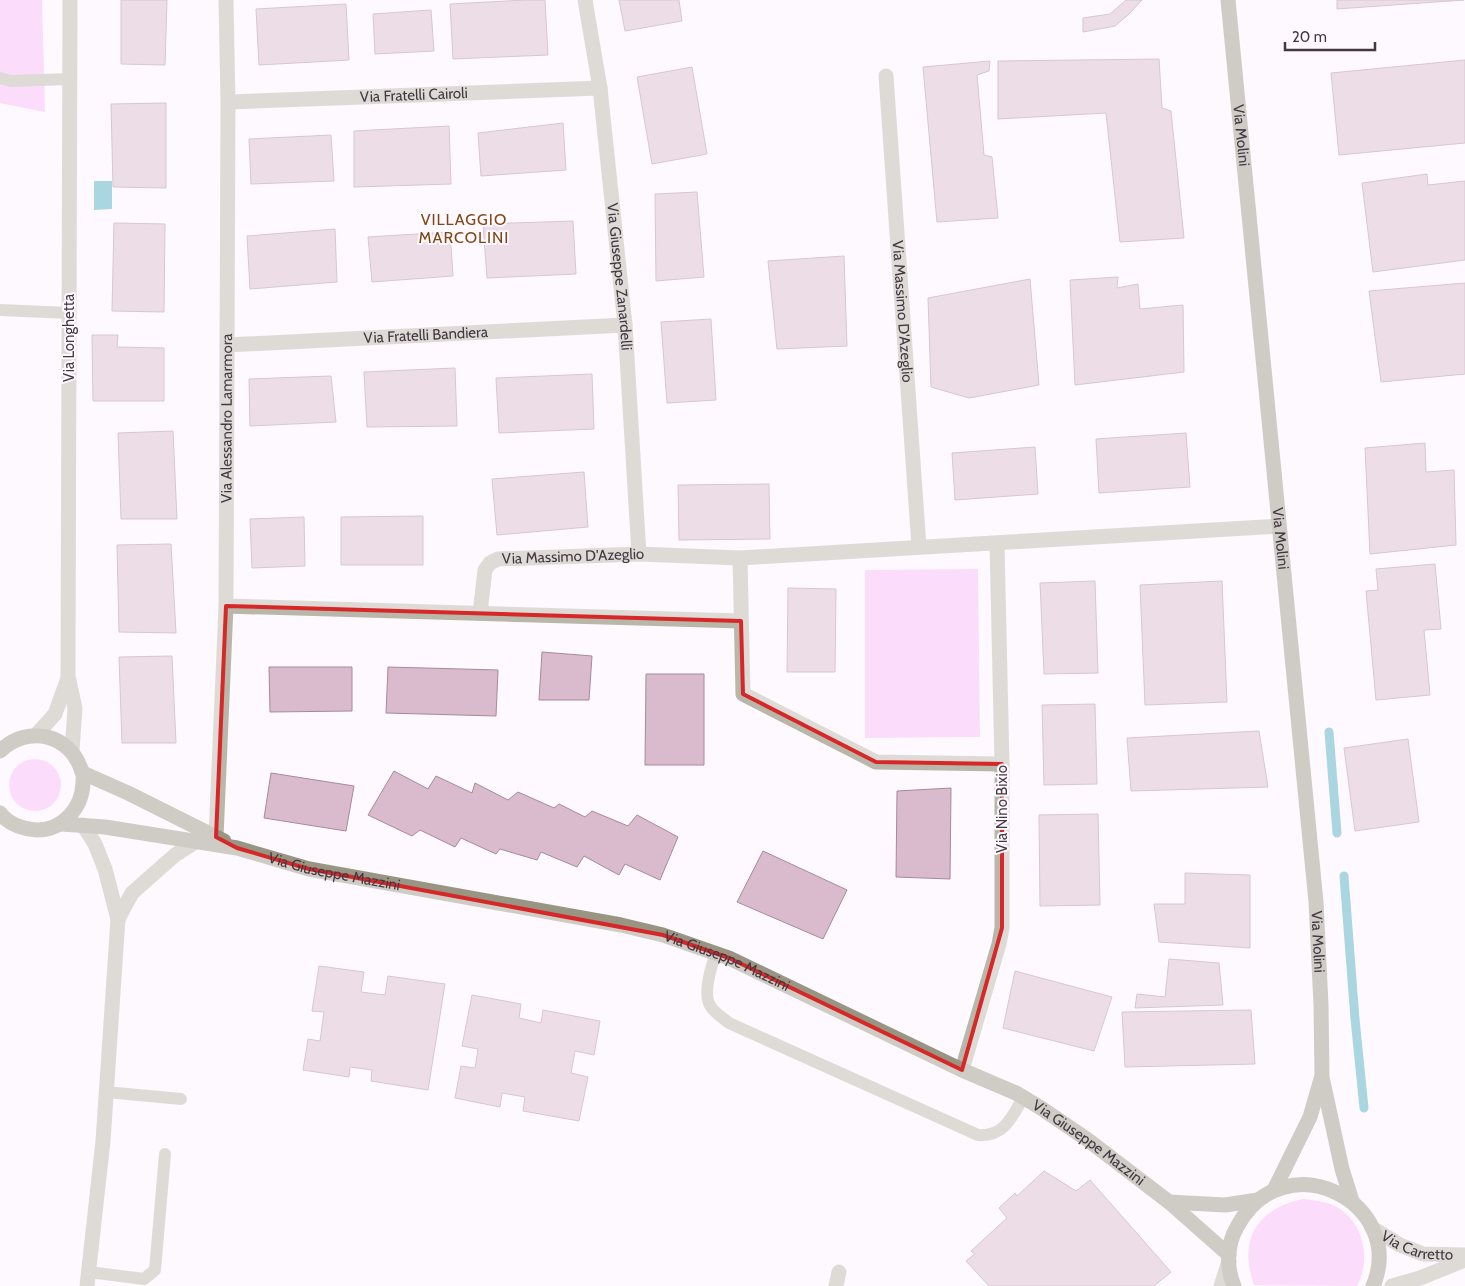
<svg xmlns="http://www.w3.org/2000/svg" width="1465" height="1286" viewBox="0 0 1465 1286" font-family="Cabin,sans-serif">
<style>
.green{fill:#f8b9f7}
.water{fill:#46acc2}
.lines{fill:none;stroke-linecap:round;stroke-linejoin:round}
.stream{stroke:#46acc2;stroke-width:9}
.building{fill:#d9bbcd;stroke:#a68a9b}
.lane{stroke:#b9b7a9;stroke-width:12}
.street{stroke:#b9b7a9;stroke-width:15}
.secondary{stroke:#989582;stroke-width:15}
.marked{fill:none;stroke:#d62828;stroke-width:4;stroke-linejoin:round}
.labels{text-anchor:middle;stroke-width:4;stroke-linejoin:round;paint-order:stroke}
.street-label{font-size:15px;fill:#423842;stroke:#fef9fe}
.neighbourhood-label{font-size:16px;letter-spacing:1px;fill:#804614;stroke:#fef9fe}
</style>
<rect width="100%" height="100%" fill="#fef9fe"/>
<g class="green">
<path d="M0 0H42L45 112 0 103Z"/>
<path d="M978 569 980 737 865 738V570Z"/>
<circle cx="35" cy="785" r="26"/>
<path d="M1303 1199C1313 1200 1323 1201 1333 1205 1363 1219 1372 1258 1357 1286L1254 1285C1238 1240 1256 1209 1303 1199Z"/>
</g>
<path class="water" d="M94 181H112V209L94 210Z"/>
<g class="lines">
<g class="stream">
<path d="M1329 732 1337 833"/>
<path d="M1344 876 1355 1019 1364 1108"/>
</g>
</g>
<g class="building">
<path d="M121 0H167L165 65 121 64Z"/>
<path d="M526 0H545L548 55 453 59 450 4Z"/>
<path d="M619 0H679L682 21 625 31Z"/>
<path d="M1126 0H1142L1128 15 1115 26 1083 32V18L1110 14Z"/>
<path d="M1337 0H1464L1337 9Z"/>
<path d="M346 4 349 60 259 65 256 9Z"/>
<path d="M431 10 434 51 375 54 373 14Z"/>
<path d="M1159 59 1162 108 1171 111 1184 238 1120 242 1106 113 998 119V61Z"/>
<path d="M1465 60V143L1339 155 1331 73Z"/>
<path d="M990 61 989 71 977 75 984 155 992 157 998 218 937 222 923 67Z"/>
<path d="M692 67 707 154 652 164 637 77Z"/>
<path d="M166 103V188L113 187 111 104Z"/>
<path d="M563 123 566 170 481 176 478 133Z"/>
<path d="M449 126 451 184 354 187V131Z"/>
<path d="M331 135 334 181 251 184 249 139Z"/>
<path d="M1427 174 1428 185 1465 181V260L1373 272 1362 183Z"/>
<path d="M697 192 704 277 656 281 655 194Z"/>
<path d="M573 221 576 274 487 278 483 224Z"/>
<path d="M114 223 165 224 164 312 112 311Z"/>
<path d="M335 229 337 282 250 289 247 236Z"/>
<path d="M450 232 453 276 372 282 368 237Z"/>
<path d="M844 256 847 346 777 349 768 261Z"/>
<path d="M1118 277 1117 288 1138 284 1140 309 1183 305 1184 372 1075 385 1070 280Z"/>
<path d="M1030 279 1039 385 969 398 931 387 928 298Z"/>
<path d="M1465 283V374L1381 382 1369 291Z"/>
<path d="M711 319 716 400 667 403 661 322Z"/>
<path d="M92 335H118L117 347 164 348V401H93Z"/>
<path d="M455 368 457 426 367 427 364 372Z"/>
<path d="M592 374 594 429 499 433 496 378Z"/>
<path d="M331 376 336 422 250 426 249 379Z"/>
<path d="M173 431 177 519H121L118 433Z"/>
<path d="M1186 433 1190 487 1099 493 1096 439Z"/>
<path d="M1425 443 1426 472 1454 470 1456 545 1370 554 1365 448Z"/>
<path d="M1035 447 1038 494 955 500 952 453Z"/>
<path d="M584 472 588 527 497 535 492 479Z"/>
<path d="M769 484 770 539 679 540 678 485Z"/>
<path d="M423 516V565H341V517Z"/>
<path d="M304 517 305 566 252 568 250 519Z"/>
<path d="M171 544 176 633 119 632 117 545Z"/>
<path d="M1435 564 1441 629 1424 630 1430 695 1376 700 1366 591 1378 590 1376 569Z"/>
<path d="M1095 581 1098 673 1044 674 1040 583Z"/>
<path d="M1222 581 1227 702 1145 705 1140 585Z"/>
<path d="M788 588 836 589 835 672H787Z"/>
<path d="M542 652 592 656 589 700H539Z"/>
<path d="M172 656 176 743H122L119 657Z"/>
<path d="M269 667H352V711L270 712Z"/>
<path d="M388 667 498 670 496 716 386 713Z"/>
<path d="M646 674H704V765H645Z"/>
<path d="M1095 704 1097 784 1044 785 1042 705Z"/>
<path d="M1259 731 1268 787 1131 791 1127 738Z"/>
<path d="M1408 739 1419 822 1355 831 1344 748Z"/>
<path d="M394 771 428 789 436 776 472 793 475 783 508 800 518 792 554 808 559 804 585 817 592 811 628 826 637 815 678 837 660 880 625 864 619 875 584 856 577 867 541 852 537 860 500 849 496 854 461 838 455 847 420 830 412 836 368 815Z"/>
<path d="M271 773 354 786 346 831 264 818Z"/>
<path d="M951 788 950 879 896 877 897 791Z"/>
<path d="M1098 814 1100 905 1040 906 1039 815Z"/>
<path d="M763 851 847 890 823 939 737 902Z"/>
<path d="M1185 873 1250 875V948L1159 942 1154 904H1185Z"/>
<path d="M1169 959 1219 963 1223 1005 1135 1008 1137 994 1165 997Z"/>
<path d="M319 966 364 972 361 992 385 995 388 976 445 984 428 1090 371 1081 372 1070 350 1067 349 1077 303 1070 308 1039 320 1041 324 1012 312 1011Z"/>
<path d="M1015 971 1112 997 1094 1051 1003 1028Z"/>
<path d="M472 995 521 1004 519 1018 541 1023 543 1010 600 1021 594 1055 575 1051 571 1073 588 1077 579 1121 523 1111 525 1097 502 1093 500 1107 455 1098 461 1066 475 1068 478 1049 462 1046Z"/>
<path d="M1251 1010 1255 1064 1125 1067 1122 1012Z"/>
<path d="M1044 1171 1076 1191 1090 1180 1171 1272 1154 1286H989L966 1261 975 1254 971 1251 1007 1218 999 1208 1015 1193 1017 1196Z"/>
</g>
<g class="lines">
<g class="lane">
<path d="M0 78 11 81 70 79"/>
<path d="M0 310 69 313"/>
<path d="M716 953C711 967 702 995 711 1007 715 1013 723 1018 729 1023L978 1135C1004 1137 1012 1117 1023 1098"/>
<path d="M106 1092 181 1099"/>
<path d="M89 1272 144 1279 155 1270 165 1154"/>
</g>
<g class="street">
<path d="M70 0 68 676 75 708 72 751"/>
<path id="s1" d="M585 0 600 88 625 325 639 554"/>
<path id="s2" d="M886 76 919 547"/>
<path id="s3" d="M228 102 600 88"/>
<path id="s4" d="M227 345 625 325"/>
<path d="M740 558 743 694 876 762 1002 764"/>
<path d="M226 606 741 621"/>
<path id="s5" d="M480 613 485 570 490 563 498 559 639 554 740 558 1279 526"/>
<path d="M36 735 55 714 68 678"/>
<path d="M83 825 95 844 105 869 118 919 132 893 175 855 197 841"/>
<path id="s6" d="M216 837 226 606 228 102 226 0"/>
<path d="M962 1070 999 944 1002 928V764L997 543"/>
<path id="s7" d="M1372 1228 1400 1245 1423 1254 1465 1255"/>
<path d="M87 1286 103 1141 118 919"/>
<path d="M836 1286 839 1272"/>
<path d="M1221 1286 1229 1261"/>
<path d="M1392 1286 1420 1278 1465 1260"/>
</g>
<g class="secondary">
<path id="s8" d="M1228 0 1316 902 1321 1005 1322 1077 1342 1169 1352 1201"/>
<path d="M0 751C28 724 71 734 82 772 84 775 83 780 83 783 82 808 63 830 37 830 23 829 9 825 0 813"/>
<path d="M83 773 128 793 224 841"/>
<path id="s9" d="M61 824 105 827 237 848 309 869 621 925 663 935 729 958 962 1070 1016 1093 1041 1108 1088 1140 1169 1202 1229 1255"/>
<path d="M1274 1190 1310 1117 1321 1079"/>
<path d="M1169 1202 1225 1205 1258 1200"/>
<path d="M1234 1286C1226 1268 1227 1244 1237 1227 1284 1139 1408 1203 1373 1286"/>
</g>
</g>
<path d="M0 0H1465V1286H0ZM226 606 741 621 743 694 876 762 1002 764V928L962 1070 729 958 663 935 309 869 237 848 216 837Z" fill="#fef9fe" fill-opacity=".55" fill-rule="evenodd"/>
<path class="marked" d="M226 606 741 621 743 694 876 762 1002 764V928L962 1070 729 958 663 935 309 869 237 848 216 837Z"/>
<g class="labels">
<g class="street-label">
<text dy="5" stroke="none"><textPath href="#s3" startOffset="186">Via Fratelli Cairoli</textPath></text>
<text dy="5" stroke="none"><textPath href="#s8" startOffset="136">Via Molini</textPath></text>
<text dy="5" stroke="none"><textPath href="#s1" startOffset="279">Via Giuseppe Zanardelli</textPath></text>
<text dy="5" stroke="none"><textPath href="#s2" startOffset="236">Via Massimo D'Azeglio</textPath></text>
<text dy="5" stroke="none"><textPath href="#s4" startOffset="199">Via Fratelli Bandiera</textPath></text>
<text transform="translate(69 338) rotate(-90)" y="5">Via Longhetta</text>
<text dy="5" stroke="none"><textPath href="#s6" startOffset="419">Via Alessandro Lamarmora</textPath></text>
<text dy="5" stroke="none"><textPath href="#s8" startOffset="541">Via Molini</textPath></text>
<text dy="5" stroke="none"><textPath href="#s5" startOffset="136">Via Massimo D'Azeglio</textPath></text>
<text transform="translate(1002 809) rotate(-90)" y="5">Via Nino Bixio</text>
<text dy="5" stroke="none"><textPath href="#s9" startOffset="278">Via Giuseppe Mazzini</textPath></text>
<text dy="5" stroke="none"><textPath href="#s8" startOffset="946">Via Molini</textPath></text>
<text dy="5" stroke="none"><textPath href="#s9" startOffset="682">Via Giuseppe Mazzini</textPath></text>
<text dy="5" stroke="none"><textPath href="#s9" startOffset="1088">Via Giuseppe Mazzini</textPath></text>
<text dy="5" stroke="none"><textPath href="#s7" startOffset="50">Via Carretto</textPath></text>
</g>
<g class="neighbourhood-label">
<text x="464" y="225">VILLAGGIO<tspan x="464" dy="18">MARCOLINI</tspan></text>
</g>
</g>
<path d="M1285 42v8h90v-8" fill="none" stroke="#423842" stroke-width="2.5"/>
<text x="1292" y="42" font-size="15" fill="#423842" stroke="#fef9fe" stroke-width="4" paint-order="stroke">20 m</text>
</svg>
